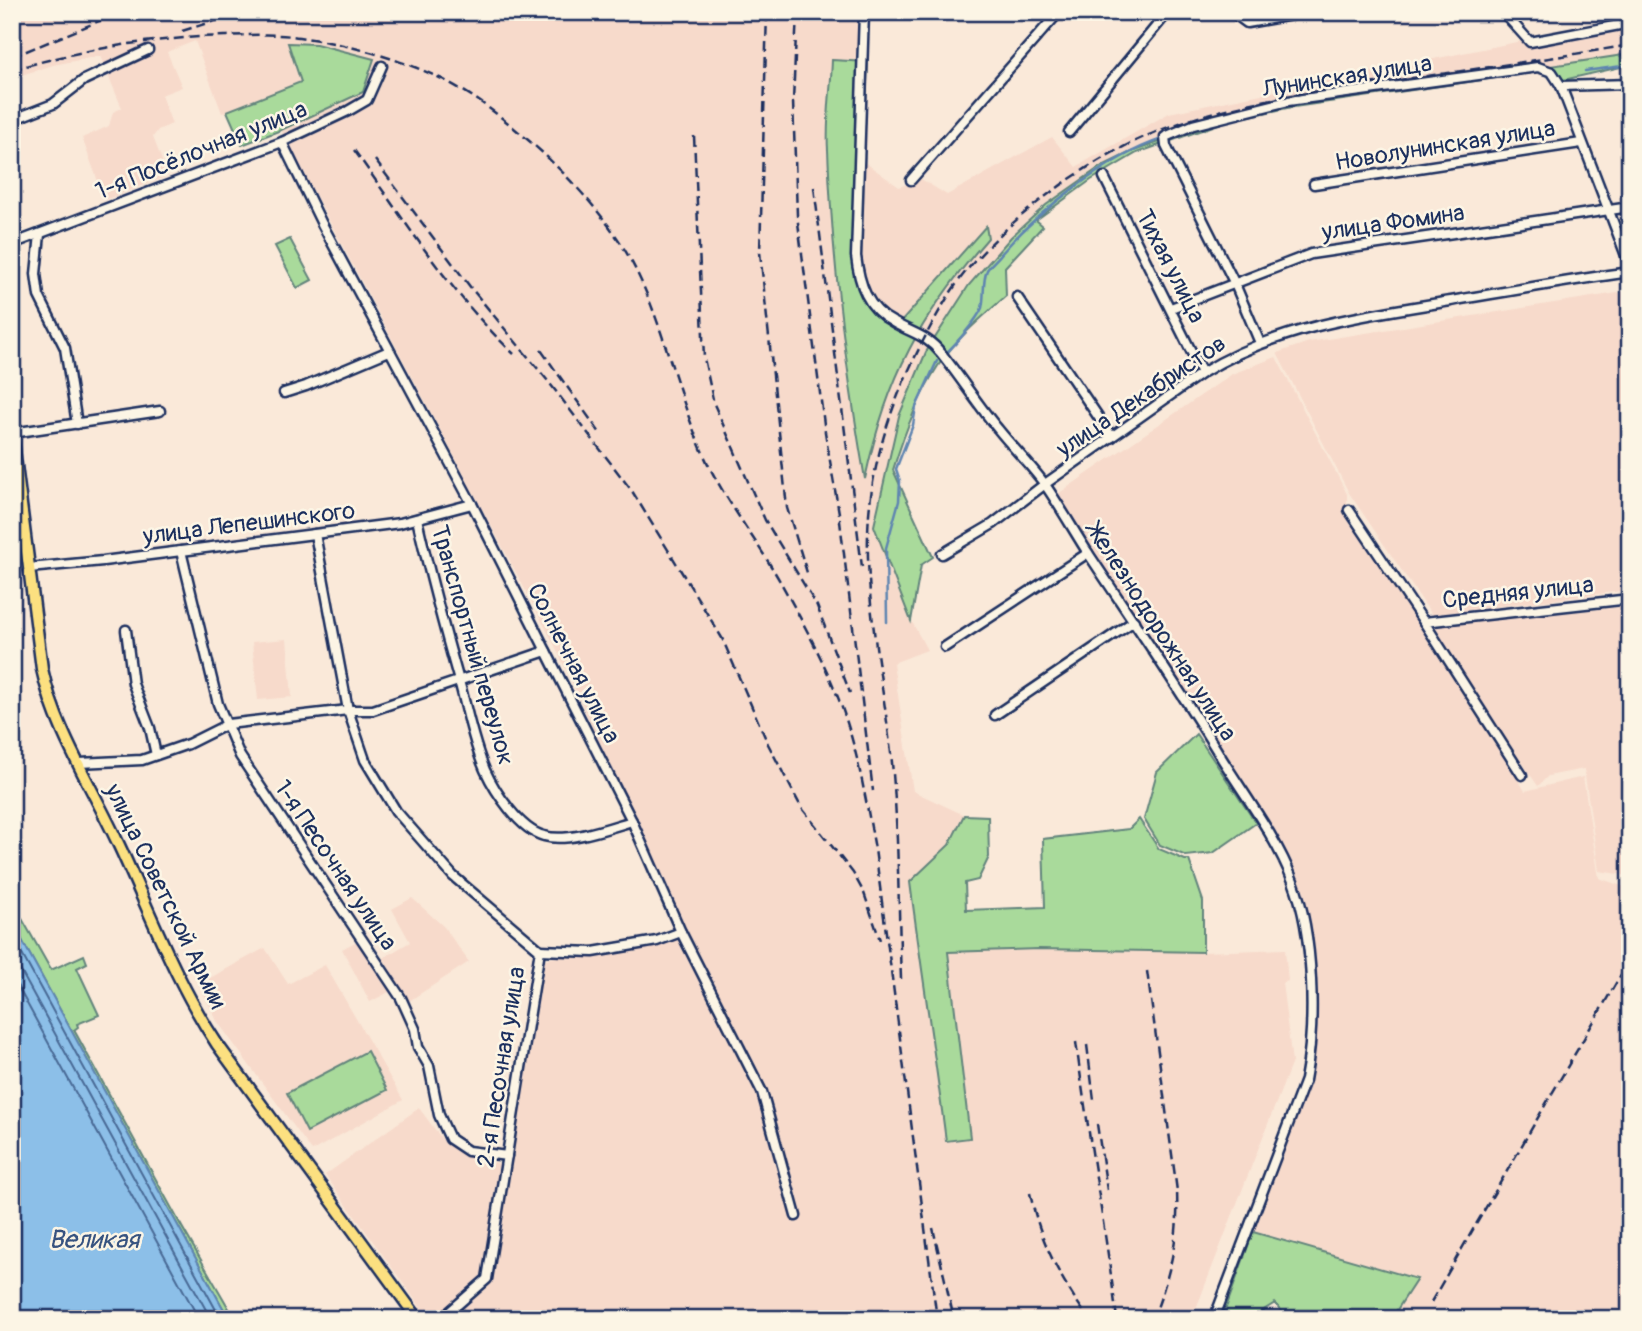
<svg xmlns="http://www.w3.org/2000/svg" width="1642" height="1331" viewBox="0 0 1642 1331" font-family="Pangolin,sans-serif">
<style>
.built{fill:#f7dacb}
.green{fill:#a9da9b;stroke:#62847c;stroke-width:2}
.water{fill:#8cbfe8;stroke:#5f85b1;stroke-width:2}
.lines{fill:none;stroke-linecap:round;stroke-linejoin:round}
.shore{stroke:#486995;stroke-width:2}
.stream{stroke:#5f85b1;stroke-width:2.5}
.minor-casing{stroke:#1b2f5e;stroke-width:13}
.major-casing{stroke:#1b2f5e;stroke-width:15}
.minor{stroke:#fcf5e5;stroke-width:8}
.major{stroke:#fce080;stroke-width:10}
.rail{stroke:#1b2f5e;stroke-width:2.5;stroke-dasharray:10 5;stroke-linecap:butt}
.labels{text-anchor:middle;stroke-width:5;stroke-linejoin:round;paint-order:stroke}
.street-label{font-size:24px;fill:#1b2f5e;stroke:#fcf5e5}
.water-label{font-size:26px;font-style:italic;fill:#375380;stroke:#fcf5e5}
</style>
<rect width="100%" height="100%" fill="#fae9d9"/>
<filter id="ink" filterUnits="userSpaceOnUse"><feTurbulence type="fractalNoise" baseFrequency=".0143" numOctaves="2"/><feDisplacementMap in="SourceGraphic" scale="14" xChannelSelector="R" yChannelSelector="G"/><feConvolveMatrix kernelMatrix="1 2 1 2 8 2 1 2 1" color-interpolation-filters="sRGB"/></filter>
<g filter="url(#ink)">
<g class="built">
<path d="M12 12H869L868 62 832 60 827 148 843 324 865 476 875 433 895 377 913 339 952 280 988 238 985 227 901 322 895 320 881 309 868 291 861 274 859 247 863 161 899 187 921 179 947 195 1052 137 1076 167 1169 113 1630 19V54L1287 106 1224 119 1131 152 1100 167 1046 205 1011 237 969 285 926 352 899 416 874 526 911 620 927 650 893 663 913 791 964 815 949 845 910 882 918 947 932 1029 970 1137 948 952 1039 949 1203 952 1285 949 1288 981 1282 983 1292 1062 1192 1319H451L446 1314 429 1319 325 1175 419 1108 442 1139 452 1146 479 1158 501 1164 508 1160 540 960 687 933 555 646 281 130 363 92 288 43 302 83 222 113 195 41 167 52 182 87 161 95 172 124 158 130 153 137 168 176 105 200 82 138 109 126 113 112 122 108 100 56 53 65 12 78Z"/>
<path d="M1630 291V590L1432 615 1349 493 1277 353 1309 342Z"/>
<path d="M1276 357 1347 494V509L1399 584 1525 791 1583 777 1599 878 1630 889V1319H1391L1416 1278 1253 1232 1308 1082 1314 1055 1313 991 1307 923 1272 830 1058 494 1232 374Z"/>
<path d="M1630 606V876L1599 871 1584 769 1548 776 1538 786 1432 631 1436 626Z"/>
<path d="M287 639 292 697 258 700 252 642Z"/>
<path d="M412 898 444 927 469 962 409 1001 383 958 410 942 392 909Z"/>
<path d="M361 939 389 992 370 1002 342 949Z"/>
<path d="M265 948 288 984 325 965 403 1100 312 1151 217 1021 199 984Z"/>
</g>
<g class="green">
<path d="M288 43 316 44 374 59 363 92 281 130 242 145 227 111 301 82Z"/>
<path d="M1630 54V65L1559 81 1538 72 1287 108 1227 121 1137 153 1091 180 1036 220 1043 226 1005 267 1006 296C982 317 956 339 938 366 917 398 904 434 893 470L933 557 921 565 911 621 874 526 899 416 926 352 969 285 1011 237 1046 205 1100 167 1131 152 1224 119 1287 106Z"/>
<path d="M832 60 868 62 859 247C862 276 869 311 901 322L986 226 988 238C920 316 887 377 865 479 846 371 832 260 828 150 826 121 831 90 832 60Z"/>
<path d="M290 239 312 280 297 288 275 246Z"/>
<path d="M1196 734 1256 823 1213 853 1186 856 1160 845 1144 819 1157 772Z"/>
<path d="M964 815 988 816 989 857 978 880 965 883 966 910 1045 907 1043 839 1129 829 1139 819 1159 849 1185 860H1189L1203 901V952L1039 949 948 952 970 1138 946 1141C935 1055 921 968 910 882L949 845Z"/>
<path d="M12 901 51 970 84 955 87 963 77 968 99 1015 77 1024 78 1027 74 1030 182 1227 235 1319H229L12 922Z"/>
<path d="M367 1051 387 1090 307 1132 287 1093Z"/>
<path d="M1253 1232 1417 1279 1391 1319H1288L1275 1303 1249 1319H1222Z"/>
</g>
<path class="water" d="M12 922 229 1319H12Z"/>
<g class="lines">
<g class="shore">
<path d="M12 936 221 1319"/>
<path d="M12 955 211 1319"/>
<path d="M12 976 199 1319"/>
</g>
<g class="stream">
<path d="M1585 71 1630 65"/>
<path d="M945 354C955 345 977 320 982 308 985 296 982 281 987 270 990 265 997 259 1001 254 1038 211 1108 157 1162 139"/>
<path d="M887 622 886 548 899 501 900 481 896 469 913 425 916 407 937 361"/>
</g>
<g class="minor-casing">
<g id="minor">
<path d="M864 12 856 256C859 283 867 309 893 322 911 333 927 335 941 353 961 378 978 405 998 429 1013 448 1032 466 1046 486 1061 508 1074 531 1088 553 1131 618 1175 682 1216 749 1241 791 1275 834 1293 881 1314 935 1316 1024 1305 1080L1214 1319"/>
<path d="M1232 12 1247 23 1309 12"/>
<path d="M1503 12 1530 42 1630 23"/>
<path d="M1561 86 1630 84"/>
<path d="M12 120 53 104 84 80 148 50"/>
<path d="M1069 132 1168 12"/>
<path d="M282 142 322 224 472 504 546 651 632 821 681 932 762 1092 796 1216"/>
<path d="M1104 177 1202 373"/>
<path d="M911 180 1059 12"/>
<path d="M1314 184 1581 143"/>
<path d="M40 234 36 274 39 296 65 348 77 424"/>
<path d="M12 244 282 142 348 111 367 100 382 66"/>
<path d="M1017 297 1112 437"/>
<path d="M1171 308 1311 254 1630 207"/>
<path d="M1260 343 1235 284 1166 146 1165 137 1193 125 1288 101 1538 67 1552 72 1561 86 1630 266"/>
<path d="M284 393 306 386 389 351"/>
<path d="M12 433 160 411"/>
<path d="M1349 510 1424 622"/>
<path d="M417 519C430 576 445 632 461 688 468 715 474 745 485 770 495 792 520 830 544 836 568 843 608 828 632 821"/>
<path d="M315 534 348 710 365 760 396 811 453 876 540 950"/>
<path d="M181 551 218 704 240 756 401 998 415 1029 418 1047 429 1066 439 1115 450 1139 468 1151 507 1156"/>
<path d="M942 554 993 524 1045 484 1202 373C1278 326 1365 315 1451 301 1510 291 1570 280 1630 272"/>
<path d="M29 568 103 561 400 523 472 504"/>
<path d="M126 630 133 684 150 728 156 755"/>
<path d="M945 647 1088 553"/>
<path d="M995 715 1134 621"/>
<path d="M79 763 142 760 188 744 228 724 348 710H373L546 651"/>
<path d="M1522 775 1424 622 1630 599"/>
<path d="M540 950 593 952 657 941 681 932"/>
<path d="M435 1319 447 1314 487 1279 540 950"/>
</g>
</g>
<g class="major-casing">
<path id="major" d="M12 434 42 669C55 730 91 785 117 841 149 909 175 981 217 1044L418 1319"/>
</g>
<use href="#minor" class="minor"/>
<use href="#major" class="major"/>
<g class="rail">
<path d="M767 12 760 252 787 508 808 576"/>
<path d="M797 12 793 101 797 215 825 432 839 513 873 791"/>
<path d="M182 31 244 12"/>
<path d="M12 57 121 12"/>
<path d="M12 70C82 49 152 38 225 36 250 35 275 33 299 37 348 44 398 58 442 79 480 98 514 127 545 155 572 181 599 210 620 242 664 311 674 395 710 468 730 507 759 544 781 583 803 622 825 663 841 705 858 751 866 801 875 849L937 1319"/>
<path d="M694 136 704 358 714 404 765 520 817 606 850 693"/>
<path d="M354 150C404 219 451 295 514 354"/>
<path d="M375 160 471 288 548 381 632 491 722 638 768 744 801 807 853 873 864 893 880 940"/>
<path d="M814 187 862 567"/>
<path d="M541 350 600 433"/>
<path d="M1147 971 1177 1191C1179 1240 1170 1274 1153 1319"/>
<path d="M901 979C898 904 899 828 891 753 882 675 863 593 869 514 874 453 895 395 923 341 934 320 946 298 960 279 1002 223 1081 165 1144 137 1224 102 1313 91 1399 80 1476 69 1553 58 1630 45"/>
<path d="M1076 1042C1088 1135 1105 1226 1117 1319"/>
<path d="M1087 1045 1094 1100"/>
<path d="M1097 1124 1107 1190"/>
<path d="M1030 1193C1040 1241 1060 1279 1089 1319"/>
<path d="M933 1228 954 1319"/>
<path d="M1431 1302 1630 959"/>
</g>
</g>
</g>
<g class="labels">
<g class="street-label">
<text transform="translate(1347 76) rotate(-9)" y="8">Лунинская улица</text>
<text transform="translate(1445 145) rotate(-9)" y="8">Новолунинская улица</text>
<text transform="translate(201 150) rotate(-22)" y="8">1-я Посёлочная улица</text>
<text transform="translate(1393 222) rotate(-8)" y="8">улица Фомина</text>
<text transform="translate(1171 266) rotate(63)" y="8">Тихая улица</text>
<text transform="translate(1141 396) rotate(-34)" y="8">улица Декабристов</text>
<text transform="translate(249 523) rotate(-7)" y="8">улица Лепешинского</text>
<text transform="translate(1518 592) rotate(-6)" y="8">Средняя улица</text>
<text transform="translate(1162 632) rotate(57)" y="8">Железнодорожная улица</text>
<text transform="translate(473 645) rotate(74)" y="8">Транспортный переулок</text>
<text transform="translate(574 663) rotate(63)" y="8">Солнечная улица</text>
<text transform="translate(336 865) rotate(56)" y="8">1-я Песочная улица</text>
<text transform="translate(166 896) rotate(64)" y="8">улица Советской Армии</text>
<text transform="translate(501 1067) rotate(-81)" y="8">2-я Песочная улица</text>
</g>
<g class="water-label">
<text x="94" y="1248">Великая</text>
</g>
</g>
<rect width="1642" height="1331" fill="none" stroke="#fcf5e5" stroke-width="42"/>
<rect x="21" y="21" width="1600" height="1289" fill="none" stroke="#1b2f5e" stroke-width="2.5" filter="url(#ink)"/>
</svg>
